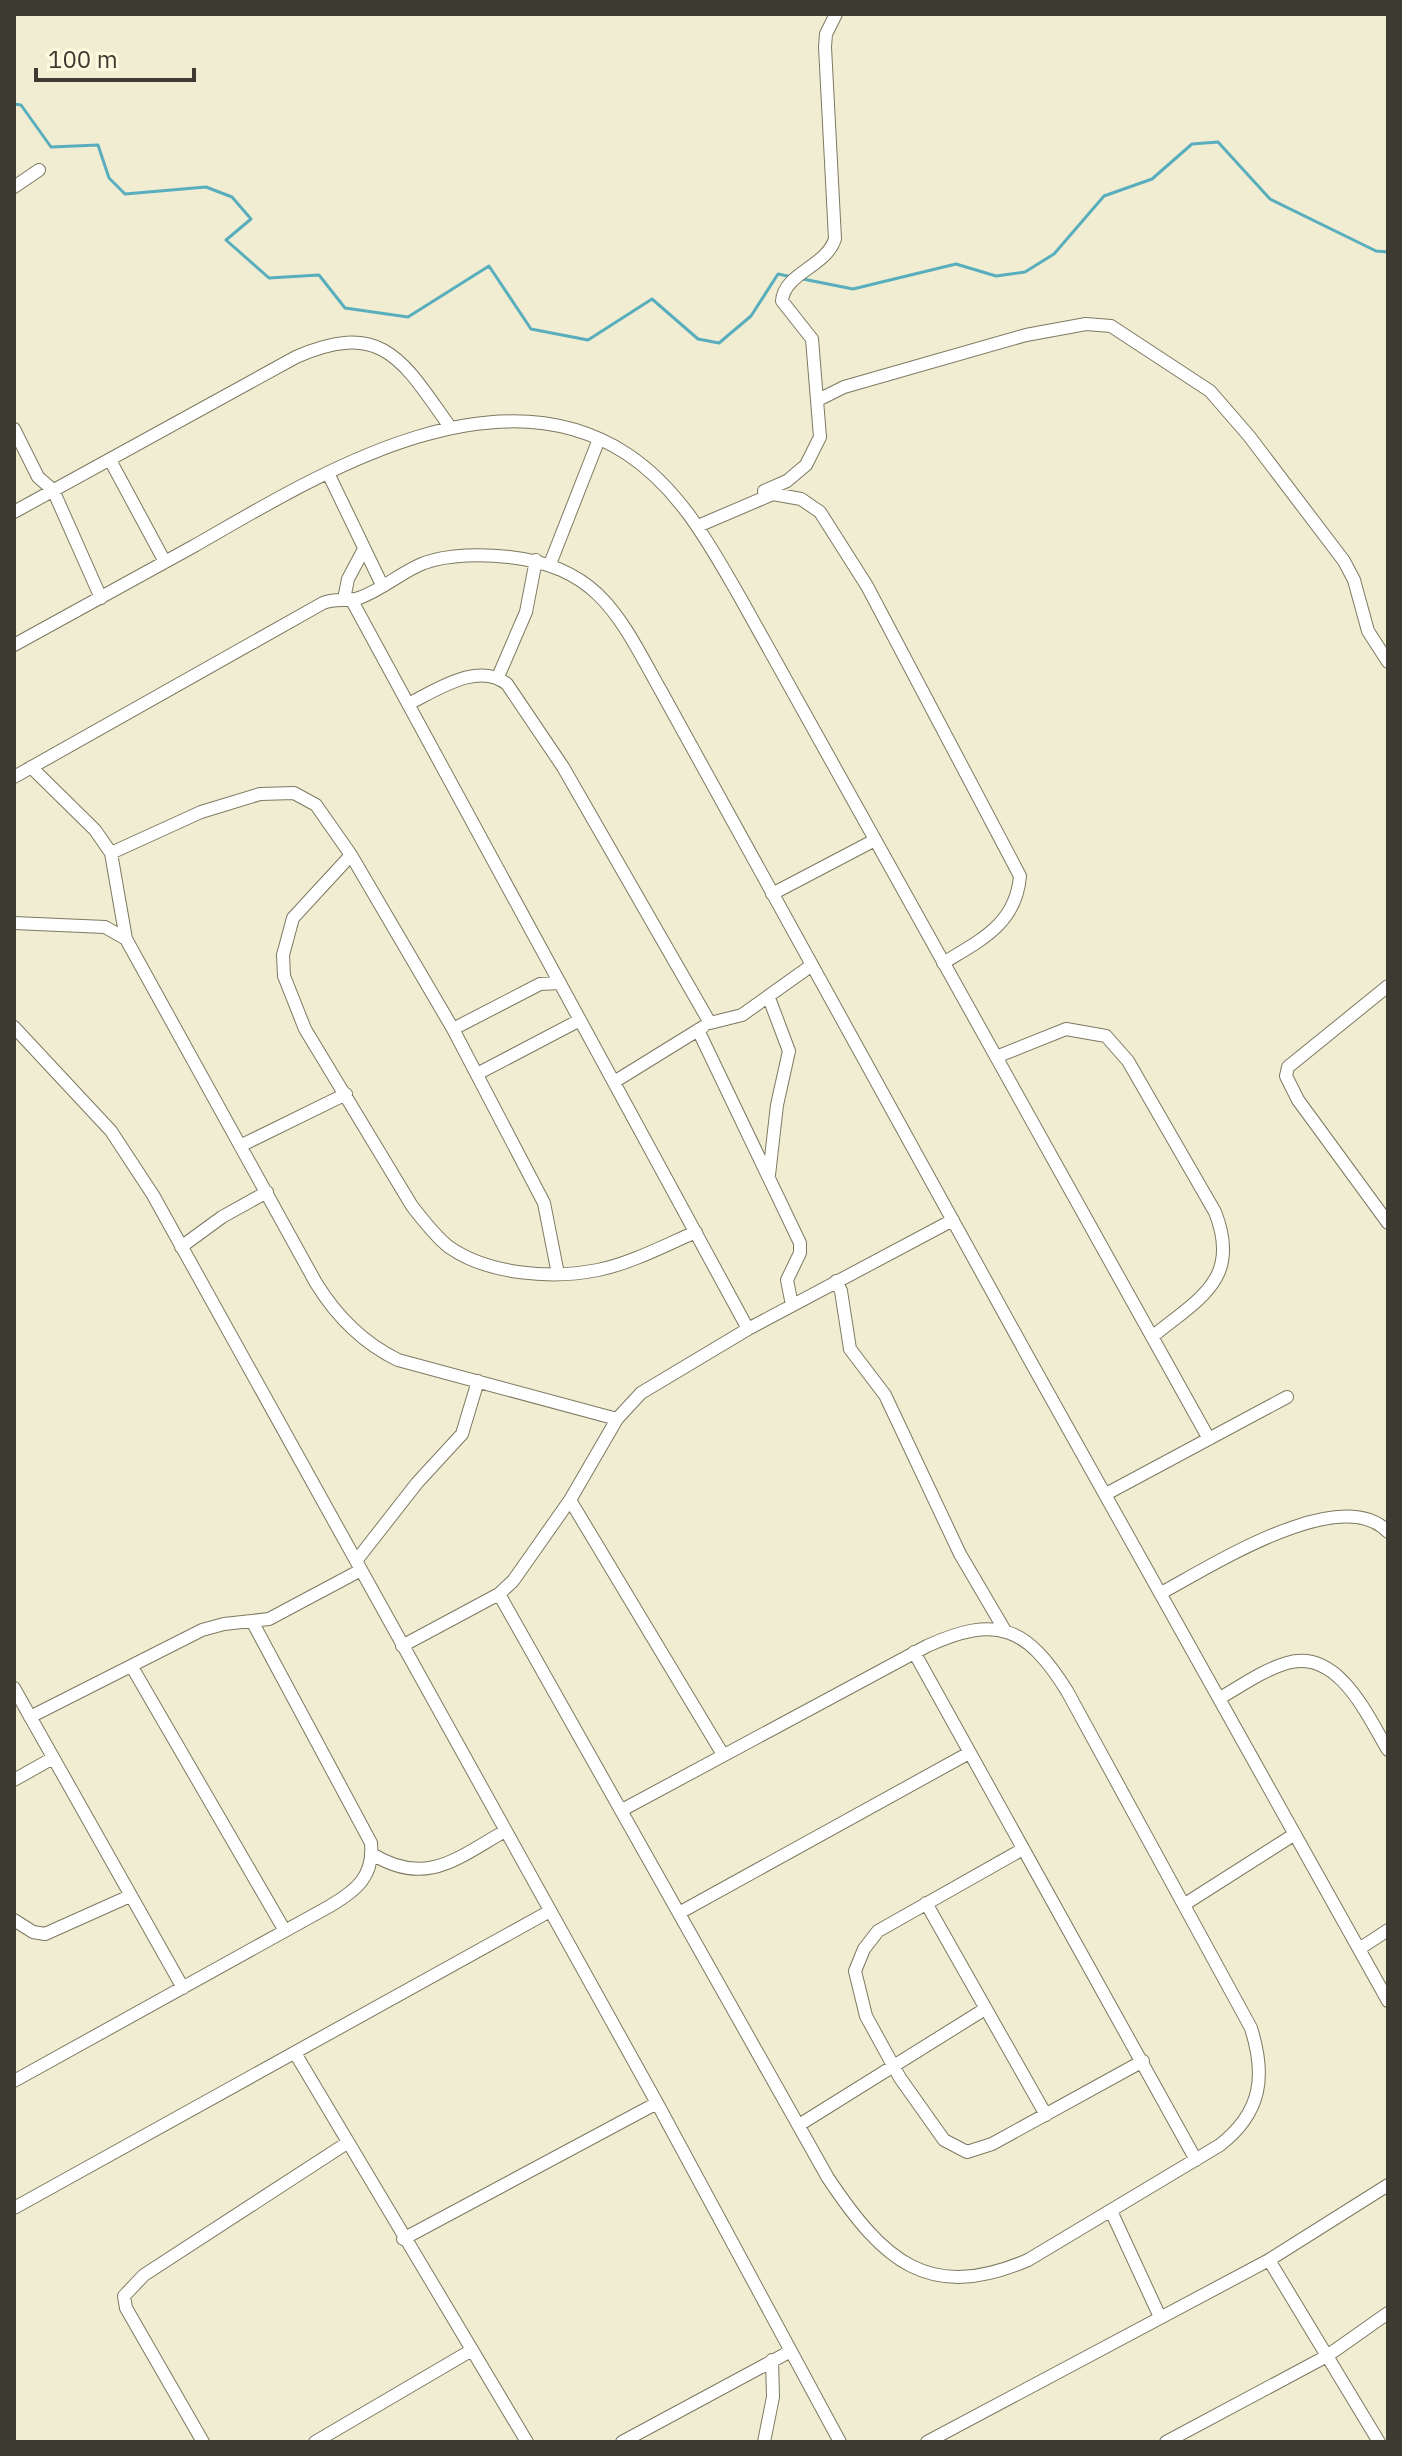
<svg xmlns="http://www.w3.org/2000/svg" width="1402" height="2456" font-family="'IBM Plex Sans',sans-serif">
  <style>
    .lines { fill: none; stroke-linecap: round; stroke-linejoin: round }
    .stream { stroke: #59aebd; stroke-width: 3 }
    .minor-casing { stroke: #7d7961; stroke-width: 14 }
    .minor { stroke: #fff; stroke-width: 12 }
  </style>
  <rect width="100%" height="100%" fill="#f1edd2"/>
  <g class="lines">
    <path class="stream" d="M14,104L21,105L51,147L98,145L109,178L125,194L206,187L232,197L251,219L226,240L269,278L319,275L345,308L408,317L489,266L531,329L588,340L652,299L698,339L719,343L751,316L778,274L792,277
      M803,279L853,289L956,264L996,276L1025,272L1054,254L1104,196L1152,179L1192,144L1218,142L1270,199L1376,251L1388,252"/>
    <defs>
      <path id="minor" d="M14,187L39,170
        M818,400L844,387L1026,335L1086,324L1111,326L1210,391L1249,436L1344,561L1354,580L1368,631L1388,662
        M14,429L38,477L53,490L101,598
        M110,460L165,562
        M328,473L382,585
        M764,491L787,481L806,465L820,437L812,339L782,301C784,273 826,267 835,239L825,47L826,34L836,14
        M14,512L296,357C383,319 403,361 450,427
        M698,526L773,494L801,499L820,512L867,586L1020,876C1016,924 981,940 943,963
        M550,564L599,439
        M344,599L348,579L364,549
        M351,599L748,1329
        M14,645C74,612 134,579 194,546C313,478 491,365 627,454C680,489 710,545 741,599L1209,1439
        M498,677L526,612L536,560
        M408,704C437,690 478,661 507,684L563,767L710,1023L742,1015L812,965
        M31,767L95,830L111,853L126,939L316,1283C337,1317 363,1343 398,1360L617,1419
        M14,777L323,603C335,598 347,602 359,598C382,590 401,572 424,563C449,554 483,554 509,557C600,567 620,618 661,691L1027,1355L1388,2001
        M111,853L201,812L260,794L294,793L316,805L351,855L453,1029L544,1203L558,1274
        M351,855L293,918L283,955L284,976L305,1029L412,1206C423,1220 435,1236 449,1247C489,1275 552,1279 598,1270C632,1263 665,1245 696,1232
        M772,894L875,840
        M14,923L105,927L126,939
        M1388,986L1288,1067L1286,1076L1298,1100L1388,1223
        M14,1027L111,1131L153,1195L657,2103L840,2442
        M453,1029L540,984L560,983
        M698,1030L800,1243V1253L787,1280L792,1305
        M996,1057L1066,1029L1106,1036L1128,1061L1215,1212C1242,1280 1198,1299 1152,1337
        M477,1074L580,1020
        M614,1082L703,1027
        M242,1145L346,1094
        M769,1175L777,1105L789,1051L769,998
        M181,1247L222,1217L267,1192
        M836,1281L841,1291L850,1349L885,1395L960,1554L1004,1629
        M1106,1494L1287,1397
        M570,1500L722,1753
        M356,1561L417,1483L462,1434L478,1381
        M1161,1593C1210,1567 1341,1482 1388,1532
        M499,1594L828,2178C883,2260 928,2303 1028,2260L1220,2145C1262,2112 1266,2076 1251,2028L1067,1691C1027,1627 997,1614 927,1646L622,1810
        M402,1646L499,1594L513,1581L570,1500L617,1419L641,1393L748,1329L953,1220
        M914,1652L1196,2160
        M132,1667L285,1931
        M14,1688L183,1988
        M1220,1698C1241,1686 1263,1670 1287,1663C1338,1648 1367,1715 1388,1750
        M30,1717L202,1630L224,1624L269,1619L361,1570
        M14,1780L53,1758
        M1023,1849L878,1931L864,1949L855,1971L866,2016L900,2078L944,2140L967,2152L992,2144L1143,2061
        M372,1854C426,1887 456,1859 505,1831
        M926,1903L1046,2115
        M1185,1904L1295,1834
        M679,1913L969,1753
        M14,1920L33,1932L45,1934L130,1896
        M1359,1949L1388,1930
        M295,2053L527,2442
        M14,2081L330,1906C357,1890 374,1876 371,1843L253,1623
        M799,2125L985,2009
        M14,2208L550,1911
        M1111,2211L1160,2317
        M403,2239L657,2103
        M1269,2260L1379,2442
        M203,2442L126,2308L124,2296L144,2275L347,2143
        M315,2442L472,2350
        M622,2442L791,2351
        M764,2442L773,2397L772,2360
        M927,2442L1269,2260L1388,2185
        M1166,2442L1327,2356L1388,2313"/>
    </defs>
    <use href="#minor" class="minor-casing"/>
    <use href="#minor" class="minor"/>
  </g>
  <rect width="1402" height="2456" fill="none" stroke="#3d3b31" stroke-width="32"/>
  <path d="M36 68v12h158v-12" fill="none" stroke="#3d3b31" stroke-width="4"/>
  <text x="48" y="68" font-size="24" fill="#3d3b31" stroke="#fefae0" stroke-width="6" paint-order="stroke">100 m</text>
</svg>
